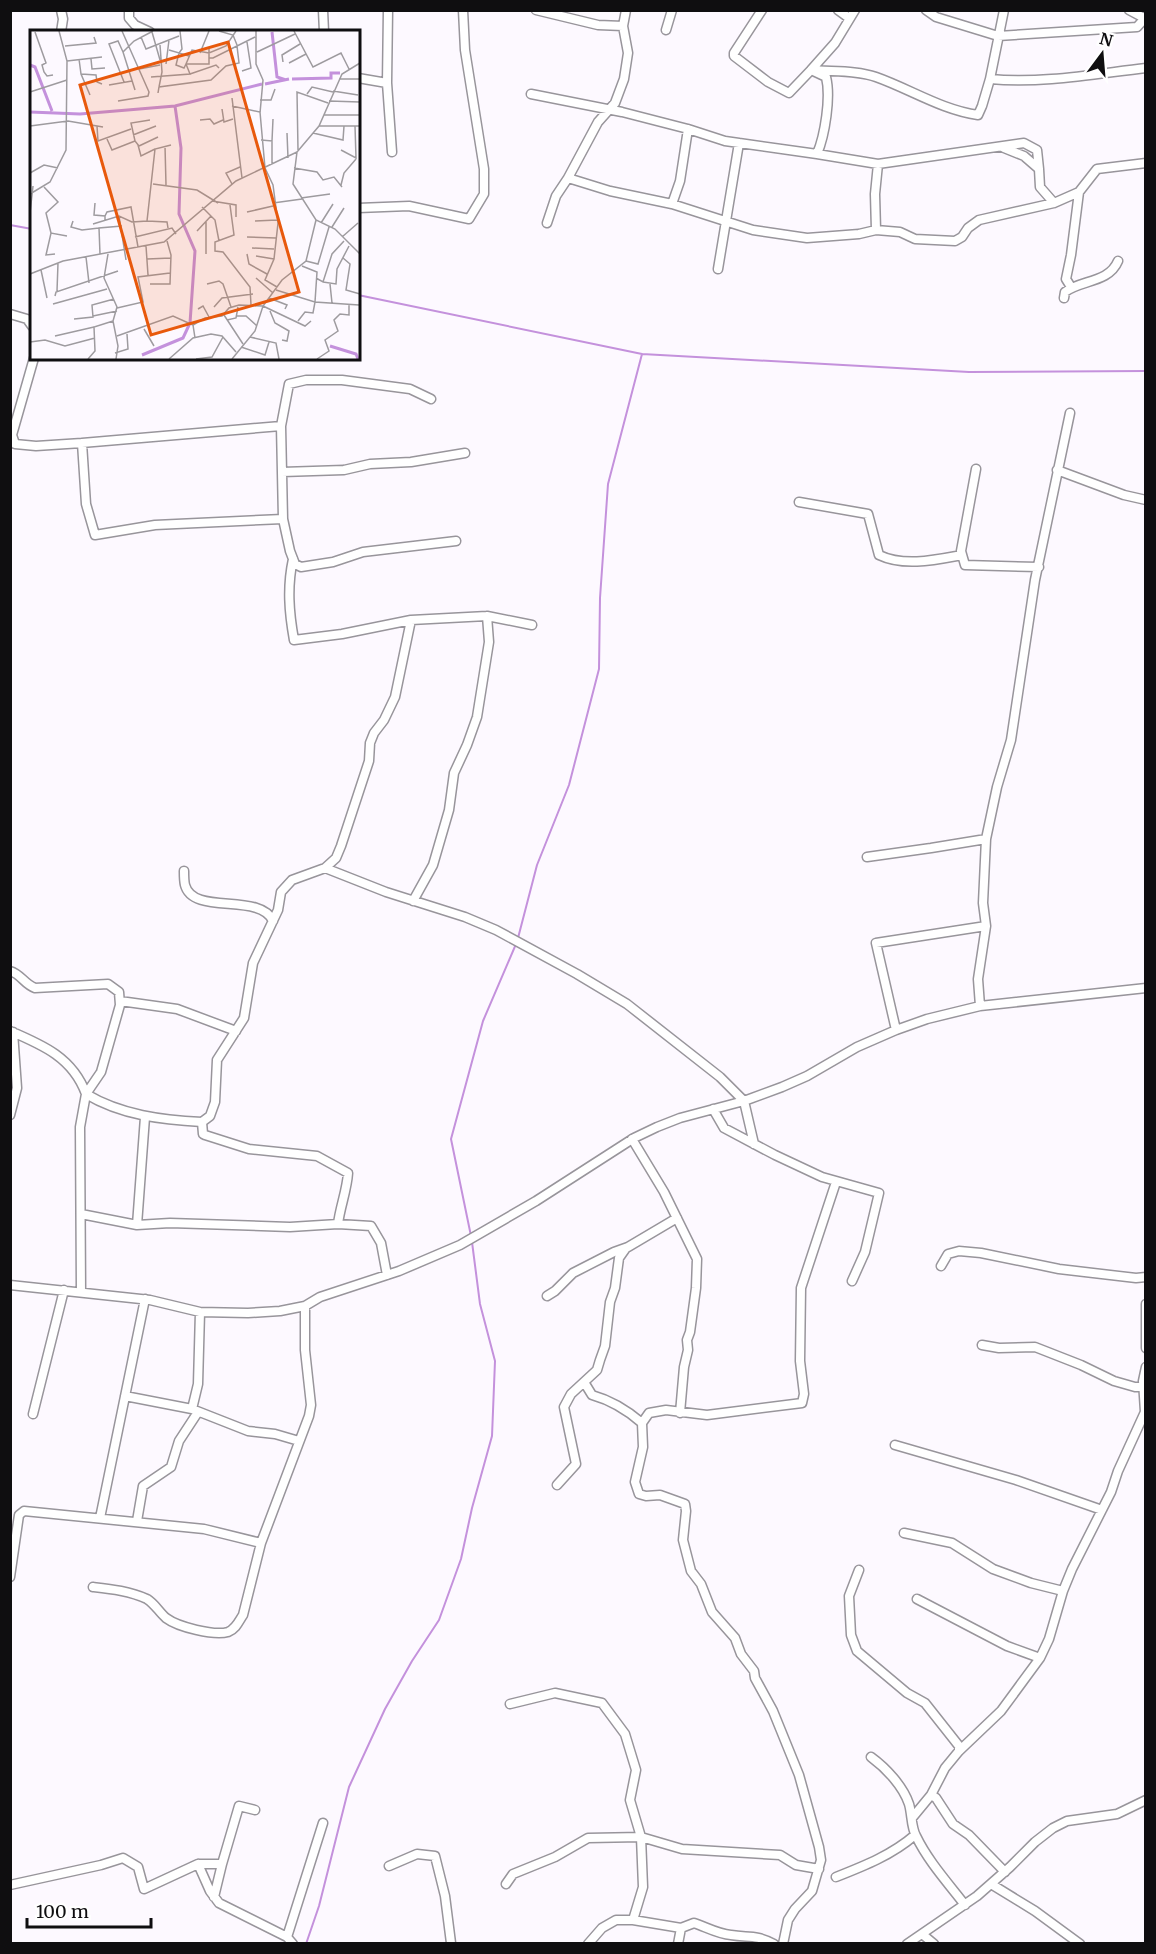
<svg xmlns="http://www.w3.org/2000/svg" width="1156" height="1954" font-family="Merriweather,serif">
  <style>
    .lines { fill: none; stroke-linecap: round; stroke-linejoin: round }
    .stream { stroke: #c491dc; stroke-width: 2 }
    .minor-casing { stroke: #98959b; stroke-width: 11 }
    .minor { stroke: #fff; stroke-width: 8 }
    .inset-river { fill: none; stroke: #c491dc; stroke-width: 3 }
    .inset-road { fill: none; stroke: #9e9b9f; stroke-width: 1.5 }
    .view { fill: #e8590c; fill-opacity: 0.15; stroke: #e8590c; stroke-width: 3 }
    .inset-edge { fill: none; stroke: #0f0e10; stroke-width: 3 }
  </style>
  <rect width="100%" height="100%" fill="#fdf9ff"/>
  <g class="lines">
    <path class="stream" d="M10,225L32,229
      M358,295L642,354L969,372L1146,371
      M518,938L537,865L569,785L599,669L600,598L608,484L642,354
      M471,1236L451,1139L483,1021L516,944
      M306,1944L319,1906L349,1787L385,1709L412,1661L439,1620L461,1559L472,1508L492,1436L495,1361L480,1304L472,1242"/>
    <defs>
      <path id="minor" d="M129,10V18L135,25L150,32
        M323,10L324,32
        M388,10L387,83L392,152
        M536,10L598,25L623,26
        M838,10L849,18
        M855,10L835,43L811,70C832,72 856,70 876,77C910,89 942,110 978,115L982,106L990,79
        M926,10L936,17L998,36L1137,27L1146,17
        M1004,10L990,79C1042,84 1094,74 1146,68
        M1129,10L1144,18
        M666,30L672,10
        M61,32L63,19L61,10
        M358,78L387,83
        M531,94L622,112L688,129L725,141L817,154C825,135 831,97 826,77L811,70L789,93L768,82L734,56V53L762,10
        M1004,148L1024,156L1039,169L1040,187L1054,203
        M817,154L878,164L1024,143L1037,150L1039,169
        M568,178L598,122L615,103L624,79L628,53L623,26L626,10
        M672,204L680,181L688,129
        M358,208L409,206L469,219L484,194V169L465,50L463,10
        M547,223L556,196L568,178L610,191L672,204L753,230L807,238L859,234L876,230L900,232L915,239L955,241L962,237L968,228L979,220L1054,203L1079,192L1097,169L1146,163
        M876,230L875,194L878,164
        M718,269L739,143
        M1071,287L1066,279L1071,255L1079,192
        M1064,298L1065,292C1080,280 1109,283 1118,261
        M10,314L27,319L32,326
        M34,358L12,435L15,444L36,446L82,443L281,426
        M431,399L410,389L342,380H306L289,384L281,426L283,519L290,551L295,564L301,567L333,562L363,552L456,541
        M82,443L86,504L95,535L155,525L283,519
        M976,469L961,551L965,565L1039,567
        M1057,470L1124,495L1146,500
        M282,472L344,470L370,464L411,462L465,453
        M799,502L868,514L879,555C904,567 935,560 962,555
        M293,559C287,587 289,612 294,640L342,634L411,620
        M867,857L931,848L986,839
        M325,868L386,892L465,917L496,930L577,974L627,1004L720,1077L744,1101L754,1144
        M184,871C184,876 184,881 185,885C193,916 260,892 273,921
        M413,901L433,865L449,810L454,773L467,745L477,717L489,642L487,616
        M10,971C21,974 24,984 35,988L108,984L119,992L120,1005L101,1072L86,1094L80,1127L81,1292
        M120,1001L177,1009L236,1031
        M980,1006L978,979L986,926L983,903L986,839L997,787L1011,740L1035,580L1070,413
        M896,1030L876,943L986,926
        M10,1031C43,1045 73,1058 86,1094C121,1115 162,1120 202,1122L210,1116L215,1102L217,1060L244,1018L253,963L278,910L281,892L292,880L325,868L336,858L341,846L369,761L370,743L374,733L384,720L395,697L411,620L487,616L532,625
        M713,1109L724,1128L775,1155L822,1177L879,1193L865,1252L852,1281
        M10,1115L17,1088L13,1032
        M202,1122L203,1134L205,1135L249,1149L317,1156L348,1173C347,1190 340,1207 338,1224
        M632,1139L664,1192L697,1259L696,1288L690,1332L687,1340L688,1350L684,1367L680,1413
        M81,1214L137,1225L170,1223L290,1227L338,1224L371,1226L381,1243L387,1275
        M137,1225L145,1117
        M941,1266L948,1254L959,1251L981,1253L1059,1269L1136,1278L1146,1277
        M10,1285L150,1300L200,1312L248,1313L280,1311L305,1306L320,1297L399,1271L460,1245L536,1201L634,1138L657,1127L680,1118L744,1101L782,1087L807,1076L857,1047L896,1030L927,1019L980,1006L1146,988
        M547,1296L555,1291L573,1273L614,1252L628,1247L677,1218
        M1146,1304V1348
        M982,1345L999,1348L1035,1347L1081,1365L1114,1381L1135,1387H1145
        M584,1382L592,1395C610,1400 627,1410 642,1423
        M125,1396L192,1409L248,1431L275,1434L299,1441
        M192,1409L198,1384L200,1312
        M33,1414L64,1290
        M895,1445L1016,1480L1102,1510
        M557,1485L576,1464L564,1407L571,1394L597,1370L600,1360L605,1346L610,1302L615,1288L619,1258L626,1248
        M100,1518L145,1299
        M137,1521L143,1486L171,1467L179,1441L198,1412
        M904,1533L952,1543L993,1569L1031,1583L1063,1591
        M859,1570L849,1596L851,1635L857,1651L907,1693L925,1703L959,1746V1751
        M10,1577L19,1515L24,1511L204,1529L261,1543
        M93,1587C111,1589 130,1591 147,1599C155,1604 159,1612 166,1618C178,1627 214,1636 228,1632C236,1629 239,1621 243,1615L261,1543L309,1416L311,1405L305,1350V1306
        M917,1599L1007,1646L1040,1658
        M510,1704L555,1693L602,1703L625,1734L636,1770L630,1800L641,1837L643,1887L633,1920
        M871,1757C886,1768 903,1786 909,1804C912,1814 911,1827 916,1836C928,1861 948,1883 965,1905
        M912,1818L931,1795
        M198,1864H222L214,1897
        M222,1864L239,1806L255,1810
        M389,1866L417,1854L435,1856L445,1896L451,1943
        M1005,1872L969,1835L953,1824L936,1798L931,1795L945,1768L959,1751L1001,1711L1040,1658L1049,1639L1063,1591L1072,1569L1111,1492L1118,1471L1145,1412L1143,1381L1146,1367
        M836,1877C864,1866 892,1855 915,1835
        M506,1884L513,1874L555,1857L588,1838L641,1837L682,1849L780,1855L796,1865L819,1869
        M991,1884L1035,1911L1080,1944
        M10,1885L101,1865L123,1858L138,1867L144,1889L198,1864L210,1891L219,1903L287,1937L293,1944
        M922,1934L934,1944
        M287,1937L323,1823
        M588,1944L602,1928L616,1920H633L681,1928L694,1923C706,1927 718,1934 731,1935C749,1938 755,1934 774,1944
        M678,1944L681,1928
        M783,1944L788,1920L795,1909L812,1891L821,1860L819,1847L799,1775L773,1711L755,1678L754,1671L741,1654L735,1638L712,1612L701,1584L691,1571L683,1540L686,1511L685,1504L660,1495L646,1496L639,1494L635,1482L643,1447L642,1423L649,1413L666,1410L707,1415L802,1403L804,1394L800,1361L801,1288L836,1182
        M907,1944L977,1896L1010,1867L1035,1842L1053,1828L1067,1821L1117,1814L1146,1800"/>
    </defs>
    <use href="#minor" class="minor-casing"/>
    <use href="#minor" class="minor"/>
  </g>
  <g transform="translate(30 30)">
    <rect width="330" height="330" fill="#fdf9ff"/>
    <path class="inset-river" d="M242,2L247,47L256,50M0,35L5,37L22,81M262,49L301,48V43H310M235,54L259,49M0,82L50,84L145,76L232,54M300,316L326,324L328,329M112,325L153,308L160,293L165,221L149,184L151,118L145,76"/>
    <path class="inset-road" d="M189,1L203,5L207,15M226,1V34L233,50L230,83M264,1L283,37L311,23L319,39M5,2L16,33L12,35L14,42L17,46L23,45M122,2L130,30M111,7L116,19L149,6M35,16L66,13L64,7M179,19V28H183L225,7M139,20L149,23L152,19L150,1M93,22L88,11L79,14L94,52M227,22L265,4M170,23L179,1M179,28V34H156L162,20L179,23L196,16L206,1M49,29L51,44L60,65M61,29L62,39L75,38M37,31L72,27M253,32L252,25L270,14M259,33L276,24M330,33L312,44L289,96L267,122L263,154L286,190L305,199L330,224M136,34L139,10M156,34L154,38L146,35L149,23L159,26M109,39L130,35M212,41L221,38L217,12M51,44L66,45L67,52L72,54M160,44L186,35L189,38M121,47L160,44L156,34M309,49H330M79,55L102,51M129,57L132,42L130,15M105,60L93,22L104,11L123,1M303,61L328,65M0,62L37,50M128,63L129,57L181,50L196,36L209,33L207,16M277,64L282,57L303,62M202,68L212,148M230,70H241L245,59M88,71L118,66L119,62L92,1M299,71L330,72M202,76L230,82L235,138M192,79L194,92L203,89M294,85H330M120,90L101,93L105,111L109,116L128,107M170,90L180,89L184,94L193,90M0,96L38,91L73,97M67,96L68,111L101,99M289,96H330M257,103L258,128M283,103L313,110L314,96M103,105L126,96M77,109L82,120L105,111M231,110L242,111L243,89M108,115L111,126L125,119M135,116L136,155M268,120L267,62L298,73M311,120L326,128L325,96M242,135V111M235,138L243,155L248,193L244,229L235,250L247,257M264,138L287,142L293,150L304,147L312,157M0,143L14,135L28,138M123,154L167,160L188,173M202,154L196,143L210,137M311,155L314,143L326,129M14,157L28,172L16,183L21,203M0,164L20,152L36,120L37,31L29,1M271,168L300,164M182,171L206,175V187M65,173L64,185L75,186V191M243,173L272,169M200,175L204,205L185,212V221L193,222L220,257L221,275M172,177L185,190L189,211M217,182L243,176M0,183L3,156M75,186L77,182L101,177L108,217M89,186L96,230M43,191L41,197L52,200L69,198M117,191L137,192L138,198M225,191L247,190M291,193L303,174M63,194L89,186L102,192L117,191L125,119L141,115M302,197L314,178M167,201L181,186M105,207L142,198L146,204M217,207L246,208M312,207L328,193M116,216L118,245M222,218L244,219M25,224L16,225L21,203L37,206M70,224L69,198L92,196M78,224L74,248L87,277L83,291L88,316L86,329M176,224V192M217,224L219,234L237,244M226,226L244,229M56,227L59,253M313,228L320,234L316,260L330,264M117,229L141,228M276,231L288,234L299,197M272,236L287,242L285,272L329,275M11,240L17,268M0,244L33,231L134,212L206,151L267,122M226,248L243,263M286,248L293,252L302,224L314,211M330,249V287M293,252L306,254L307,239L319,216M120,254H140L141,225L137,211M177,254L189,251L193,254L201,277M300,254L302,273M246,260L285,272L283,283L275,282L268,291M27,261L28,233M25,266L26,262L88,241M239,268L257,275L255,279M23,274L77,259M233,276L275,296L281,291M184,277L192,268L223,264M87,278L113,272L108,247L140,243M168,279L173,276L179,287M240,281L245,293L259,301L257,311L252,310M194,285L213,314M63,286L87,281M207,286H216L227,296M44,289L63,287L62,275L84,269M197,290L206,288L208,277M114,299L124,316M25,306L64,297M87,306L143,286L163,295M220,307L246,313L249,329M165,308L163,295L175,288L192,286L199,278L209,275L233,276M0,312L15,310L35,316L65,308M211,317L235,325L239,312M85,323L98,319L97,304M58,329L65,321L64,297L83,291M139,329L163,308L181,304L192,306L206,322M166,329L182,327L193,307M202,329L225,301L233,276L252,250L276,231L286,190M287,329L299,321L295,310L308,301L304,290L310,284L319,285V274"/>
    <path class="view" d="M198,12L269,262L121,305L50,55Z"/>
    <rect width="330" height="330" class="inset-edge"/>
  </g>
  <rect width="1156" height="1954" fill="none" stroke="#0f0e10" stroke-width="24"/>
  <g transform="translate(1102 54) rotate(16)" stroke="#ffffff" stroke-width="4.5" paint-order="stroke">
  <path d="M0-4.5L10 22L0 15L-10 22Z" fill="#0f0e10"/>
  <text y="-9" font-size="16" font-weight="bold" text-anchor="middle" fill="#0f0e10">N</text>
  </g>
  <path d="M27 1918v9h124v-9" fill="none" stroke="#0f0e10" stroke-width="3"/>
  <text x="36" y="1918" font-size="18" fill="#0f0e10" stroke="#ffffff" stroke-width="4.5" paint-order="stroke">100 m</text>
</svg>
